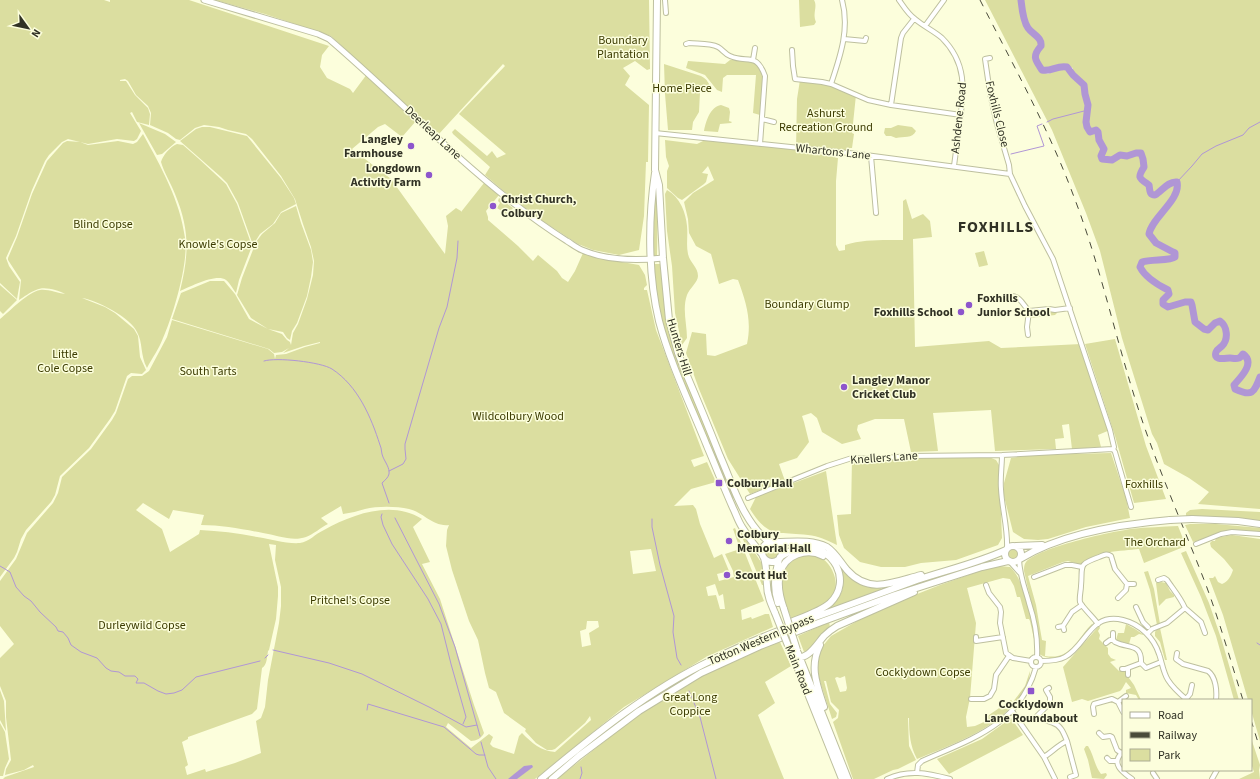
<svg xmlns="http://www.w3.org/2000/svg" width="1260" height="779" font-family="'Source Sans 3',sans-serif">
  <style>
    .green { fill: #dbdea0; fill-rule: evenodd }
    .water { fill: #b096d5 }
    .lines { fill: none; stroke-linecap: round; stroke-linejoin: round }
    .stream { stroke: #b096d5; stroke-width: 1 }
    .river { stroke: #b096d5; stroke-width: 7 }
    .minor-casing { stroke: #bec09f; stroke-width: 6 }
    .tertiary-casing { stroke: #bec09f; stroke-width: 7 }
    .primary-casing { stroke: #bec09f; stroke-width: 8 }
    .minor { stroke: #fff; stroke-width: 4 }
    .tertiary { stroke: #fff; stroke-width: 5 }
    .primary { stroke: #fff; stroke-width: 6 }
    .rail { stroke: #4a4b3b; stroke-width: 1; stroke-dasharray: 7 7; stroke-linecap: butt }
    .primary-bridge-casing { stroke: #bec09f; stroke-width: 8; stroke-linecap: butt }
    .primary-bridge { stroke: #fff; stroke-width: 6 }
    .poi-dot { fill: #8d55cc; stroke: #fcfedc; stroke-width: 1.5 }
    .labels { text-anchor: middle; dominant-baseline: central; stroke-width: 3; stroke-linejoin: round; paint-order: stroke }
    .park-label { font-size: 12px; fill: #3b3b00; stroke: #fcfedc }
    .street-label { font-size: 12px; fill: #313225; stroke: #fcfedc }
    .poi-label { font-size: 12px; font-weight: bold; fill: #313225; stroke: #fcfedc; text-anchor: start }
    .district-label { font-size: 16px; font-weight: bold; letter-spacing: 1px; fill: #313225; stroke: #fcfedc }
  </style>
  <rect width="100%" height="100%" fill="#fcfedc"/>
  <path class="green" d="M0,0H104L110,2V0H189L329,46L322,55L320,67L327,78L350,89L353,93L367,74L416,121L402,137L385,124L378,127L352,149L391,179L442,250L445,254L448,226L446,216L456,208L461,211V212L484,183L499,195L486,211L488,217V220L518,246L533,261L538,255L557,271L562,278L568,282L575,271L583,253L599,258L639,265L645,275L647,285L644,288V290H647L656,330L704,456L691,460L694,467L707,462L716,482L691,489L674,506L693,505L696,509L700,524L714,558L722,554L729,571L717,574L719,581L734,577L733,571L725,554L740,549L733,529L735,528L764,601L741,610L742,620L751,617L752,619L765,614H769L773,627L706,657L624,707L535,779H3L5,777L34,767L33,765L24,770L5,775L6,769L11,760L6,717V701L0,686V658L14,644L0,626V581L16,559L27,533L53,503L58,493L62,477L91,449L112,420L116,413L128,379L132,376H142L149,371L167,337L172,320L268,349L274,354L275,359L276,355L286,354L305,347L320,343V342L304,346L283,353L289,348L282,352L274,353L269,349L172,319L181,293L210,281H224L235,294L249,319L268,329L282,334L287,340L290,342L291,345L293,333L298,324L307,299L313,275L314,261L311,247L303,224L295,199L281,176L252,139L246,134L228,130L219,127L204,125L195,128L180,140L176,139L168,133L150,125L151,113L148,106L136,95L128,81L125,79L120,80V81H126L135,95L148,108L150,114L149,125L137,122L132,112L130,113L141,131L137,139L134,141L117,139L88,144L68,139L62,142L49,155L45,161L32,190L16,236L6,258L9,266L20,282L17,299L0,283ZM143,503L169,519L173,510L204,515L201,525C222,525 242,529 263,533C277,535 292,542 306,537C314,534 320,528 328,524L321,518L341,506L343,514C351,513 358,511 365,509C377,506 396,506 409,509C423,512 433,527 449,525L447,530L446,546L452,570L469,621L478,640L485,673L489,688L496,692L504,713L526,729L525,731L536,743L547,750H552L555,749L585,723L590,716L591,720L555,752C541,751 532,743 522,733L519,736L514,754L493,747L490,744L493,737L489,734L471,748L446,727L448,723L471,741C476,741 482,738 484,733L474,705L440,599L422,564L430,562L413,527L422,519C392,500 353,514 324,530C315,534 309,542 300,543C286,544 271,539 257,537C238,533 219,531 200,530L199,534L170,552L162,529L136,510ZM269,544L276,545L275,560L281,587V606L279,623L268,680L265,707L261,718L256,721L261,753L235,763L206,772L205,769L187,775L185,767L188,765L182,742L188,739V737L252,714L257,709L262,668C267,665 267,657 268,651L269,650L276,619L278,596V587ZM651,549L656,571L633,574L630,551ZM715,584L719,596L723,594L725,609H720L716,595L708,596L706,587ZM587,621H598L599,627L589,633L591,645L582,647L580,631L586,629Z
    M215,0H649L650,69L647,70L635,61L623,68L630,76L625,85L649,105L648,162H646L644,216L639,250L619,255L614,254L593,250L578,244L541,220L513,199L485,175L490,167L453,134L452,132L455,129L487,156L492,151L497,158L506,154L459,114L505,66L503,64L438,135L331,36L265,14Z
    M799,0H814C818,7 812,13 816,22L814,25L800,27Z
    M985,0H1260V509L1198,504L1209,492L1189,478L1164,464L1157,443L1152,434L1122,338L1100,251L1086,213L1052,130ZM1020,9H1022L1028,26L1043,40C1042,44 1041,46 1039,49C1035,56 1038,62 1041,68C1049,72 1053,66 1060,65C1065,64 1069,67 1073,68V74L1084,83L1085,93L1090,107L1089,110H1087L1088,106L1083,92V85L1071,75L1069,71L1062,68L1048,74C1030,69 1032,56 1040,43L1037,38L1024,26Z
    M730,60C736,60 751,60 755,64C768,72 761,102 760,115L753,113L756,75H727L723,78L722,92L717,90L705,75L686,68L688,61L725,64Z
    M664,64L701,76C707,79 709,83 711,89L705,92H700L699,112L693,122L692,130H668L665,94Z
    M800,80L822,82L856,95L852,133L854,134L852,148H850V153L796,148L797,99Z
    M721,105L729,108L730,112L729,121L732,122L731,123L720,124L718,132L704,131C706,121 710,107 721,105Z
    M139,123L165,134L176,142L162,154L157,155Z
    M898,125L912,127L916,131C912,139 904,136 896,138L891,136H886L884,133L885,128H891Z
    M202,127H210L247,136L281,178L294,198L296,204L281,212L273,224L260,234L253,245L238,203L227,183L221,177L180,141L196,129Z
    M143,134C161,167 180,200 185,238C189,262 173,316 163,338C159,349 152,358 147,368C140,355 143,342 137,332C131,318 97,300 82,298L105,307L115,313L134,329L138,336L140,357L146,370L142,374L131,373L127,376L115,411L110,419L89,448L60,476L55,495L51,502L26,530L21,539L17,552L14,558L0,577V319C10,311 28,292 40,290C48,289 57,293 65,294C57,290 44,286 36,290C30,292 24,297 19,300L21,280L8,260V258L17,237L32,194L47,161L63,143L67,141L80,142L88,145L118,141L133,144L137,142Z
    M665,140L697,144L705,140L801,150L838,158L836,181V245L839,251L845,250V245C864,239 884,240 903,240V201L906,199L912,219L923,214L930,221L932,237L913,239L915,347L989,341L1001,348L1081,344L1110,430L1098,435L1101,447L1072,449L1069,424L1062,425L1064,438L1055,439L1056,449L995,451L991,410L933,413L938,451L911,452L904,419H875L858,425L857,430L861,439L842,444L822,432L817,418L811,413L802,416L804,422L809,442L797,458L779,464L785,481L750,494L728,459L699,389L686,353L692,332L706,334L707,355L715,356L747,344C752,320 746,302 738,280L733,279L719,284L711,254L696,246L689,233L688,219L684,202L693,193L714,180L708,166L702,173L708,174L706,182L704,184L682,200L678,198L667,188V171L669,166L666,157Z
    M177,144L183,145L199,159L226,184L237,204L252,246L239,280L236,293C233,289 230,283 226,280C216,273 190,287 180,291C189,254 190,230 175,194C171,183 164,173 161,162C163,155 170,147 177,144Z
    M655,184L658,189L657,257H654L653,250Z
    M667,190C680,197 686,213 687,226C688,236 686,245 688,254C690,263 698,267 698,276C698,282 689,289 687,295C682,309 687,324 687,338L682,345L675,313L672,266L667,231L665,194Z
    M499,198L513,208L508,215L497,208L500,203L498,201Z
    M296,206L301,223L311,250L313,262L311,277L307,296L297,323L292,331L290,340L287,338L283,332L268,329L251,318L237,295L242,278L256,242L262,234L275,223L281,213Z
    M984,251L988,265L979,267L975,253Z
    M655,264H660L662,267L666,314L735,498H730L670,347L662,322L656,294L654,266Z
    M0,285L17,300L3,314L0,311Z
    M1048,310L1057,313L1055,315L1031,318L1034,312Z
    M1115,339L1146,446L1166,499L1134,503L1115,436L1085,344Z
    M1111,453L1126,498L1130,518L1086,527L1048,539L1038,540L1024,539L1013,532L1004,496V483L1011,458L1032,455Z
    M910,456L989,457L996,460L999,465L1002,538L998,545L956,560L921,563L905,567H881L860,562L844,548L839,535L837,515L851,514L852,458Z
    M826,471L837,545C827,540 818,536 808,535C777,531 769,539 750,509L756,497Z
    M1202,509L1260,512V522L1218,517L1186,516V513L1190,510Z
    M1190,524H1216L1260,528V534L1232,530L1193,542L1185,525Z
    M1178,526L1186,546L1144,563L1139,549C1122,551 1092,551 1081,565L1068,561L1063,562L1028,576L1036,605L1042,640L1046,641L1045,656C1068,660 1075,644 1088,628L1092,624V625L1068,653C1058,660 1050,660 1039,654L1038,632L1024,571C1024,567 1024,565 1026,562C1040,547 1110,532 1131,529C1147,527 1162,527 1178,526Z
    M740,532H741L763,565L764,585H762Z
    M1232,535L1260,539V741L1251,710V700H1248L1223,615L1209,578H1213L1215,576L1218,582L1222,584C1228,582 1231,576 1233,570L1224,559L1211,547L1210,543L1212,541H1215L1216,538Z
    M765 552a7 7 0 1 1 14 0a7 7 0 1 1-14 0Z
    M1007 554a6 6 0 1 1 12 0a6 6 0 1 1-12 0Z
    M1186,551L1209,603L1222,641L1239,700H1234L1216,636L1201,597L1181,553Z
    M805,555C811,555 817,556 823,559C835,568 841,588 830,600C820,610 804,614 792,620C785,604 773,575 791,561C795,558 800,557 805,555Z
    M999,566L1010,567C1025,580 1031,619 1035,639H1034L1030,621L1029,619H1026L1020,597H1017L1014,586L1010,579L1003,578L967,588L976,623L970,698L966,717L967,727L975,726L984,722L989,715L1011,700L1013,702L1025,686L1030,671C1030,681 1026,688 1020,696C996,730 955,743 917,759C910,746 909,733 909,718H908L909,746L916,760L898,769L893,770L874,779H853L833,722L838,718L839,710L831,702L826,681H824L830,704L837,713L836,717L832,719L817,672L818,659L822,647L831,636L866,616L902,600L940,585L991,567ZM845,676L847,688L846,691L840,692L835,678L837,677L840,678Z
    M841,567L868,586L881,588L882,591L832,609L830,607C845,594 845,585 841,567Z
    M1148,571L1154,589L1160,624L1157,625L1150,590L1144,572Z
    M1161,582L1166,583L1170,591L1174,595V597L1166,599L1159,606L1156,583Z
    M829,622L830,627L818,638L810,649L804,652L798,636Z
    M1126,624L1135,629L1144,635L1139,634L1134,637H1131L1129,644L1117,641L1116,640L1118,633H1124Z
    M1099,626L1100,628L1098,631L1100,635L1099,639L1108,648V654L1111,658L1116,660L1110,662L1119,671L1122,670L1125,671L1126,674L1134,685L1141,700H1139L1136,695L1126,693V690L1131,688L1126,682L1122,689L1120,691L1088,701L1082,699L1072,702L1063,667Z
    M1160,628L1167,660H1165L1160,642L1155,636V632L1157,629Z
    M780,642L791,666L765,682L775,703L758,715L784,779H557C585,757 613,734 642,713C684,683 731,659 780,642Z
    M0,690L4,701L6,731L0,720Z
    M1011,718L1023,735L949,774L937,759L982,739Z
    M0,723L5,732L9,759L5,768L3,776H0Z
    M1251,738L1260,765L1259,770L1260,779H1239L1254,772L1251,763Z
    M1086,746H1088C1094,755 1094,765 1101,774L1106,773L1107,775L1104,779L1092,778L1088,760L1084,749Z"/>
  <path class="water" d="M532,765L533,767L517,779H508L524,766Z"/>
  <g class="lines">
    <path class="stream" d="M1047,122L1053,119L1088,110
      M1011,154L1044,146L1037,126L1042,124
      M1177,182L1192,166L1202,154L1216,146L1243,135L1249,128L1260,122
      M264,361C276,357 321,362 332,369C358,386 371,417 380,445C382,449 381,453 383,457C385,462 390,468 389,474C388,478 385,480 382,483L389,503
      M389,471L403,464L406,459L405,449V444L439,328L447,307L457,258L458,241
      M382,514L381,517L383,525L392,544L428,599L441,624L451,664L466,717L463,724
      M395,518L439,604L455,647L477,725
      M652,519V527L660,565L674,616L673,632L677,658L681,665
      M0,566L10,572L16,587L24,596L31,601L40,612L56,627L58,631L63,632L68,638L71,645L81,652L97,658L106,668L111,671L119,672L125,676H135L138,679L136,683H144L158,691L166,694L174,693L182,690L196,677L260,661
      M1257,643L1260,645
      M273,650L329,663L362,674L431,708L466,727L477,725L480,736
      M265,658L268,655
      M689,691L700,717L716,779
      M367,710L368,704L444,727L476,754L479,755H485
      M481,742L488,767L496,779
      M580,779L582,773L581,767"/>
    <path class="river" d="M1021,0C1022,9 1023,21 1028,28C1033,35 1042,37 1041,46C1032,56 1035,60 1042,70C1051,72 1057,65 1067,67L1073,75L1084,85L1085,94L1088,105L1086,122L1087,127L1090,132L1096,130L1098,132L1099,140L1104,149L1101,156L1102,159L1112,160L1120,155L1127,156L1136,153H1141L1143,159L1144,167C1137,178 1139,178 1149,185C1150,190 1149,195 1155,195C1162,191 1168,181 1177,182C1181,200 1152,217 1149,234L1156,243L1173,252L1175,253V257C1170,261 1151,259 1142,262L1140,267C1145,277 1158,285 1168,290L1169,294L1163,300V304L1168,307L1185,302H1191L1192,305L1195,322L1204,329L1208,330L1215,323L1220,321C1227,326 1229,339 1222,346C1220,348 1217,349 1216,352C1213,361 1225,358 1230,358C1232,358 1236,359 1239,358C1241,357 1242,355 1243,354C1256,363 1240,378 1234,385L1235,389C1252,397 1254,393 1260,377"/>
    <defs>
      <path id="minor" d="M665,0L666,13
        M899,0C904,7 908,14 915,19C923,26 934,31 942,38C967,63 964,89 960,121C958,136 956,151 954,166
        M925,26L944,0
        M844,39L865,41L866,38
        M686,44L689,43C698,44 710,43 718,47C722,49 725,54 730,56C747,64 756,51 765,76L760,144
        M792,50L793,66L795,79L822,82L831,84L868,100L891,105L961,115
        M990,58L985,59L990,93L997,124L1009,165L1010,174L1025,206L1053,259L1110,430L1114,447L1113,449L1115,452L1131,507
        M753,60L755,48
        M831,84C840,57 850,29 842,0
        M891,105L901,38L903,33L914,19
        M762,119L774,122
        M655,133L858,154L1010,174
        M871,156L876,213
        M1012,296C1021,297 1023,305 1029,311L1049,309L1055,310L1070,308
        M1028,335L1027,327L1029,311
        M1002,455C1002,466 1000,478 1001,489C1002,509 1008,529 1007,548
        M748,498L827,466L852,458L873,459L910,456L1002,455L1113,449
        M1196,544L1221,534L1232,532L1260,534
        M1019,560C1020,577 1025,588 1029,603C1035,621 1038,638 1037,657
        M1011,563L1020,573
        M1034,577L1065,565H1072L1082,567
        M1158,580L1164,578L1167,580C1173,589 1180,597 1185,608
        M1127,584H1134
        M986,585L989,593L1000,607L1001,612L1000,623L1006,653L1013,658L1031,661
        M1136,607L1143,622L1148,627
        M1098,624C1094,618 1082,607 1080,602C1079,597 1081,591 1081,586C1083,565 1077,565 1099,557C1104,555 1107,553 1111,556L1115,569L1127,584L1126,590L1118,598
        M1063,626L1072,612L1082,605
        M1058,627L1063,626L1064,630
        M1113,633V640L1115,642C1129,649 1142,643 1141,663L1125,669H1122
        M1147,634L1152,629L1167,623L1185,608L1201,622L1205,633
        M976,637V641L1003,637
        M1106,643L1110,640H1113
        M1177,653L1176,659L1183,664L1208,671C1216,677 1217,691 1216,700
        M1031 662a5 5 0 1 1 10 0a5 5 0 1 1-10 0Z
        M1041,661C1049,661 1058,661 1065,657C1087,645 1090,612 1123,620C1140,624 1154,638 1159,654C1162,662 1163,672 1168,680C1173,688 1180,694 1187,700
        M1141,663L1146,668L1161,662
        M1128,668V675
        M1049,688L1046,690L1050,697V703L1038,715C1045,721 1045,720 1053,723C1061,725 1064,734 1067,741
        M971,699H984L990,696L994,689L996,675L1009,656
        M1186,699L1190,694L1192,685
        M1118,702L1126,696
        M1012,711L1044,757L1055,779
        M1094,714L1093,707L1094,704L1112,699L1118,702L1123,712
        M1034,719L1038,715
        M1099,733L1103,737L1110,736L1112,737L1117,750L1121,753
        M1123,752C1110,763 1122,772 1132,779
        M1044,757C1052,752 1058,745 1067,741L1076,775L1070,777
        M1107,758L1110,761H1117
        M917,773L918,765L922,761C971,739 1020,725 1036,667
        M1153,773L1157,779
        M887,779C909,769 927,773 950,779
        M1212,779L1217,770"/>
      <path id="tertiary" d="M204,0L318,34L329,39C391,92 448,152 512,202C530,216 548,229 567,241C572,244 577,248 582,250C608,261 636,261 663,258"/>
      <path id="primary" d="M657,0L655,170L659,185L663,258L669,320L678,353L685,371C697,399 709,428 720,456C733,485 743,522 769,542
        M655,173C648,220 648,275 659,321C670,363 691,406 707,446C716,467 724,488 733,508C736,514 738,521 742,527C748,537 754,545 762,554
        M1192,519L1238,521L1260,524
        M762 552a10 10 0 1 1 20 0a10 10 0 1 1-20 0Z
        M776,542C792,542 811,539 827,547C836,553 840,562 847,570C869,595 894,582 921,575
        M1005 554a8 8 0 1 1 16 0a8 8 0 1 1-16 0Z
        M1016,546L1042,545
        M780,557C787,553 794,548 803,547C833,545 853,581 830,603C821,611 803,617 791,622
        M764,558C767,567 766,575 767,585C767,595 771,604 775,613
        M1020,559C1062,533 1122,524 1170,520
        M778,603C773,587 775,575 779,559
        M784,609C780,598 777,585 780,573C785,555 807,547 823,556
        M820,645C809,667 817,685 824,707
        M798,653L848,779
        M792,654L842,779
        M793,657C808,661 816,645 824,636C828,632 832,629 837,626L914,592
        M541,779C594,735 649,690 712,660C752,640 793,625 835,610C863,600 890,590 917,580C947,570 978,563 1006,550
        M552,779L579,756L639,711L701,673L760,646L821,622L895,595L982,567L1008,561"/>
    </defs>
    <use href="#minor" class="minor-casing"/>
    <use href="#tertiary" class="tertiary-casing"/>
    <use href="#primary" class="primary-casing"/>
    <use href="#minor" class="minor"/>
    <use href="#tertiary" class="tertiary"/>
    <use href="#primary" class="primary"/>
    <path class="rail" d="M980,0C1013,65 1049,129 1074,197C1102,270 1117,346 1142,420C1161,476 1185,530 1206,585C1220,623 1231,662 1243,700
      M1251,720L1260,749"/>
    <defs>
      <path id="primary-bridge" d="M1170,520L1192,519
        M784,609L797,650
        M775,613L791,653"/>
    </defs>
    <use href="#primary-bridge" class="primary-bridge-casing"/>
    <use href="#primary-bridge" class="primary-bridge"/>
  </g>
  <g class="poi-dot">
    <circle cx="411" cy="146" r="4"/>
    <circle cx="429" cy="175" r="4"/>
    <circle cx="493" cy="206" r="4"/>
    <circle cx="969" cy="305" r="4"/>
    <circle cx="961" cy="312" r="4"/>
    <circle cx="844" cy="387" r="4"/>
    <rect x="715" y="479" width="8" height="8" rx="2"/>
    <circle cx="729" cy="541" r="4"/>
    <circle cx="727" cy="575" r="4"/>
    <rect x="1027" y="687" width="8" height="8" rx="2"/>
  </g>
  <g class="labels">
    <g class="park-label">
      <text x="623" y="40">Boundary<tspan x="623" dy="14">Plantation</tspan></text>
      <text x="682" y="88">Home Piece</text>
      <text x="826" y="113">Ashurst<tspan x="826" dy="14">Recreation Ground</tspan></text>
      <text x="103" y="224">Blind Copse</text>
      <text x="218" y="244">Knowle's Copse</text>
      <text x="807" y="304">Boundary Clump</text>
      <text x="65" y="354">Little<tspan x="65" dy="14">Cole Copse</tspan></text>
      <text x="208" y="371">South Tarts</text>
      <text x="518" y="416">Wildcolbury Wood</text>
      <text x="1144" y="484">Foxhills</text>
      <text x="1155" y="542">The Orchard</text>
      <text x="350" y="600">Pritchel's Copse</text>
      <text x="142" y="625">Durleywild Copse</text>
      <text x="923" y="672">Cocklydown Copse</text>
      <text x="690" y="697">Great Long<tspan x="690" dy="14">Coppice</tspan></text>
    </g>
    <g class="street-label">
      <text transform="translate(997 114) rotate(76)">Foxhills Close</text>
      <text transform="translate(959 118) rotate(-84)">Ashdene Road</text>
      <text transform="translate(433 133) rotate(43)">Deerleap Lane</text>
      <text transform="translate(833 152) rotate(6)">Whartons Lane</text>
      <text transform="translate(679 347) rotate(73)">Hunters Hill</text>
      <text transform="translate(884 458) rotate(-4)">Knellers Lane</text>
      <text transform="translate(761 640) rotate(-23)">Totton Western Bypass</text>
      <text transform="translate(798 670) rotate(68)">Main Road</text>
    </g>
    <g class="poi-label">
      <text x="403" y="139" text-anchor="end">Langley<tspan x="403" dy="14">Farmhouse</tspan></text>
      <text x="421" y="168" text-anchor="end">Longdown<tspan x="421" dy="14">Activity Farm</tspan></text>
      <text x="501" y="199">Christ Church,<tspan x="501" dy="14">Colbury</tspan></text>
      <text x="977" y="298">Foxhills<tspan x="977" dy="14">Junior School</tspan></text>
      <text x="953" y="312" text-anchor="end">Foxhills School</text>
      <text x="852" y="380">Langley Manor<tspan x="852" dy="14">Cricket Club</tspan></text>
      <text x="727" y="483">Colbury Hall</text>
      <text x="737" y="534">Colbury<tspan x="737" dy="14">Memorial Hall</tspan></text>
      <text x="735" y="575">Scout Hut</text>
      <text x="1031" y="704" text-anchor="middle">Cocklydown<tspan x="1031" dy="14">Lane Roundabout</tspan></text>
    </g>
    <g class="district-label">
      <text x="996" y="227">FOXHILLS</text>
    </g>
  </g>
  <rect x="1122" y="699" width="130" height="72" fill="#fcfedc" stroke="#abac93"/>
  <rect x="1130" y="712" width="20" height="6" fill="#ffffff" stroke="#abac93"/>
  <text x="1158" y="719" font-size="12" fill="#313225">Road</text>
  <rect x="1130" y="732" width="20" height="6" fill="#4a4b3b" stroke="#abac93"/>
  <text x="1158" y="739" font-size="12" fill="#313225">Railway</text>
  <rect x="1130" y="749" width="20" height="12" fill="#dbdea0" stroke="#abac93"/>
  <text x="1158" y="759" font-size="12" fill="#313225">Park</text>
  <g transform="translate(28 28) rotate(123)" stroke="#fcfedc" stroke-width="3" paint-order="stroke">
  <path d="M0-3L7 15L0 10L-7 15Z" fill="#313225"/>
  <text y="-6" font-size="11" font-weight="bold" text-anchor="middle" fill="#313225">N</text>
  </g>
</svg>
